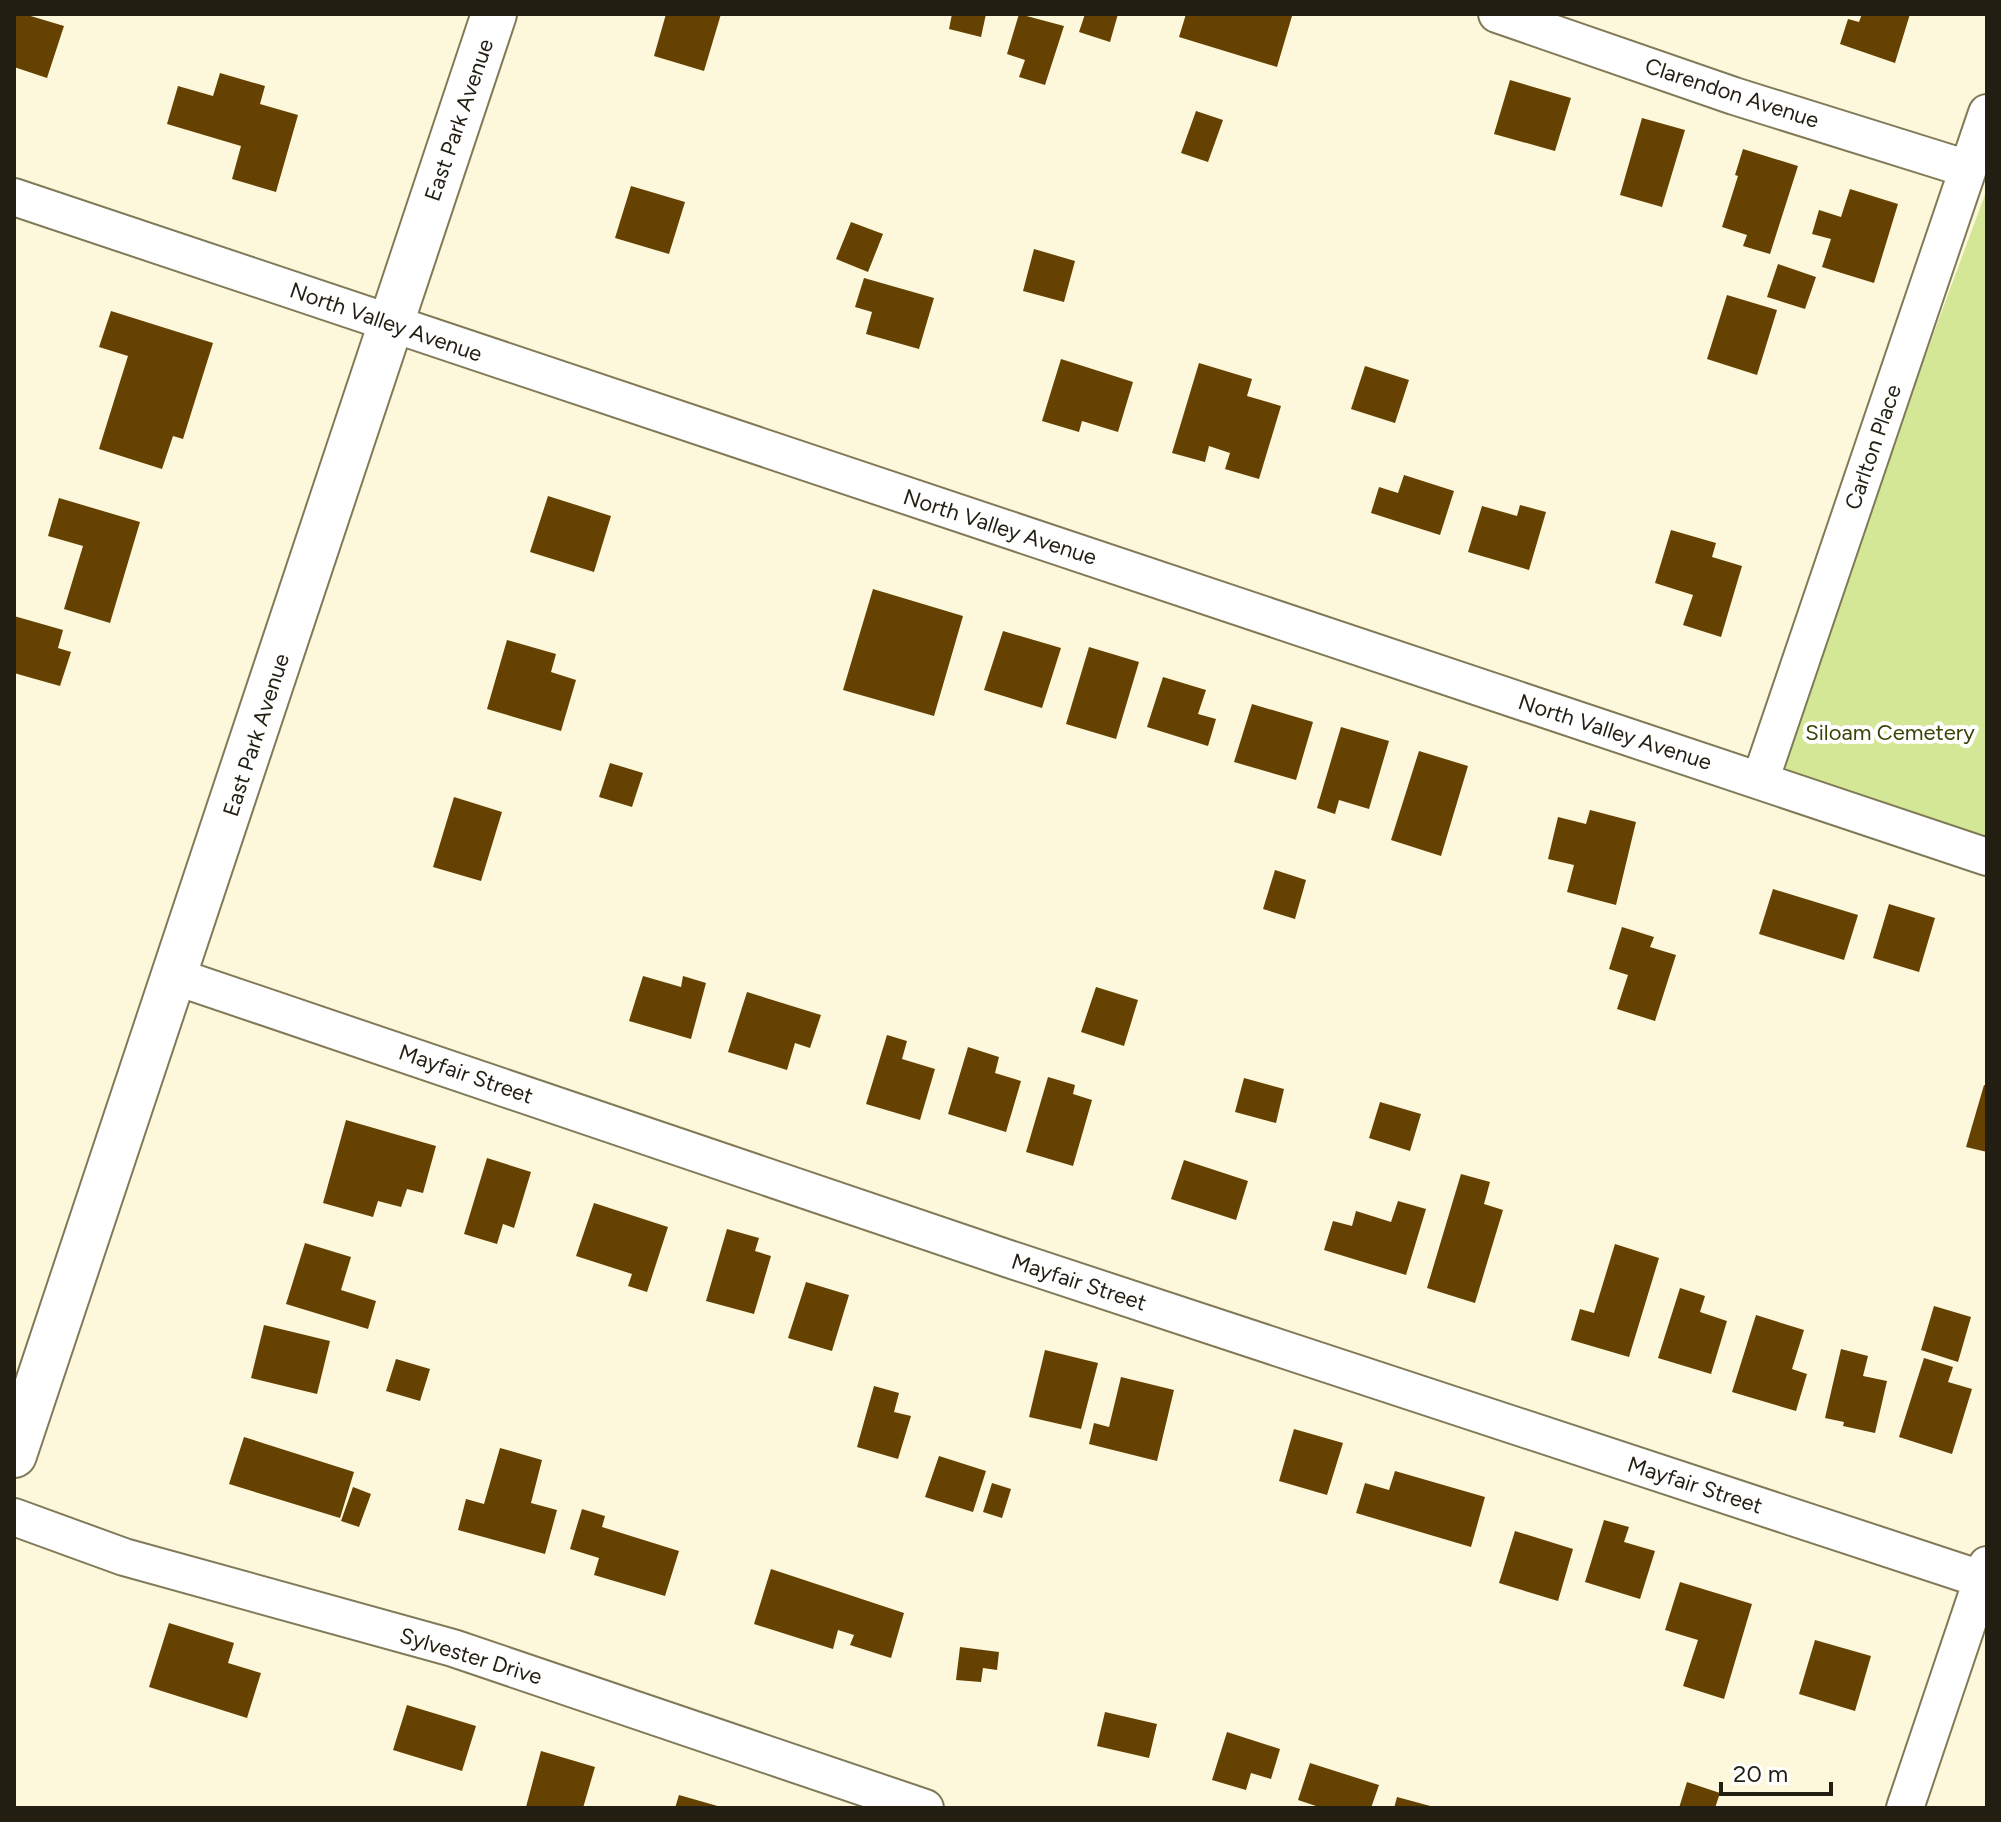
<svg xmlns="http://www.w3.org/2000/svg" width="2001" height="1822" font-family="Figtree,sans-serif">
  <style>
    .green { fill: #d3e797 }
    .building { fill: #654202 }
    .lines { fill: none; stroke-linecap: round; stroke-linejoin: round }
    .minor-casing { stroke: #807a59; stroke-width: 40 }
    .major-casing { stroke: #807a59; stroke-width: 48 }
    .minor { stroke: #fff; stroke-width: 36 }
    .major { stroke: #fff; stroke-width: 44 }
    .labels { text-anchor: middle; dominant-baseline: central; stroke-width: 8; stroke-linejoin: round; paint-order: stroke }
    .street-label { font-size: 22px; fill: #221f12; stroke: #fff }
    .park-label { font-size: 22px; fill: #384304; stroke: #fff }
  </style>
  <rect width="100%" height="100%" fill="#fdf8db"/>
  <path class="green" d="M1987,189V869L1763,795Z"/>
  <path class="building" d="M14,14H24L64,26L47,78L14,67Z
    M666,14H721L704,71L654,56Z
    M952,14H986L981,37L949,29Z
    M1019,14L1064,26L1045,85L1019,77L1025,60L1007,54Z
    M1085,14H1118L1110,42L1079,32Z
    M1186,14H1283L1292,16L1277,67L1179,37Z
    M1862,14H1910L1895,63L1840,44L1848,19L1859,22Z
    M220,73L265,86L260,104L298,115L276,192L232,179L241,146L167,124L178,86L213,96Z
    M1510,80L1571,98L1555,151L1494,134Z
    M1196,111L1223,120L1208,162L1181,153Z
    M1642,118L1685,130L1662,207L1620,195Z
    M1743,149L1798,166L1770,254L1743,246L1747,235L1722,227L1738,176L1735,175Z
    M631,186L685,202L669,254L615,238Z
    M1850,189L1898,204L1874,283L1822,267L1831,239L1812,234L1819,210L1841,217Z
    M851,222L883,234L868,272L836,259Z
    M1034,249L1075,261L1064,302L1023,291Z
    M1778,264L1816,277L1805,309L1767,297Z
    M864,278L934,298L919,349L866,334L872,312L855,307Z
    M1727,295L1777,310L1757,375L1707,359Z
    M111,311L213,343L183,439L173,436L162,469L99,449L128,356L99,347Z
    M1061,359L1133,382L1118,432L1082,421L1079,432L1042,421Z
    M1199,363L1252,379L1247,396L1281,406L1259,479L1225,469L1230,453L1209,446L1205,462L1172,453Z
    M1365,366L1409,380L1395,423L1351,409Z
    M1404,475L1454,491L1440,535L1371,513L1379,487L1398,493Z
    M548,496L611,516L594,572L530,552Z
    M59,498L140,522L110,623L64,609L83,546L48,536Z
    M1520,505L1546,512L1529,570L1468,552L1482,506L1517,516Z
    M1671,530L1716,543L1712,557L1742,566L1721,637L1683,625L1693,595L1655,583Z
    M873,589L963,616L934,716L843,690Z
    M14,616L63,630L58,648L71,652L60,686L14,673Z
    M1003,631L1061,648L1042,708L984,690Z
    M507,640L556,654L551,672L576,680L561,731L487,709Z
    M1089,647L1139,662L1116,739L1066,724Z
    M1163,677L1206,690L1198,714L1216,719L1208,746L1147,727Z
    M1252,704L1313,722L1296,780L1234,762Z
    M1341,727L1389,741L1369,809L1339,800L1335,814L1317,808Z
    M1419,751L1468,766L1441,856L1391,840Z
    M610,763L643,773L632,807L599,797Z
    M454,797L502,812L481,881L433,867Z
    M1590,810L1636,822L1616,905L1567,892L1574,865L1548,859L1558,817L1586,824Z
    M1275,870L1306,880L1295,919L1263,909Z
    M1773,889L1858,915L1844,960L1759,934Z
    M1889,904L1935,918L1919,972L1873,958Z
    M1622,927L1654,937L1650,947L1676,955L1655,1021L1617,1009L1628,975L1609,969Z
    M643,976L681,987L683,976L706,983L691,1039L629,1021Z
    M1096,987L1138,1000L1124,1046L1081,1032Z
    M747,992L821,1015L810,1048L795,1043L787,1070L728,1052Z
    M887,1035L907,1041L902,1059L935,1069L920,1120L866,1104Z
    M968,1047L999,1057L995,1073L1021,1081L1006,1132L948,1114Z
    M1048,1077L1075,1085L1073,1094L1092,1100L1073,1166L1026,1152Z
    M1244,1078L1284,1089L1276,1123L1235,1112Z
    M1984,1085L1987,1086V1152L1966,1147Z
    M1380,1102L1421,1114L1410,1151L1369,1138Z
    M346,1120L436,1146L423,1193L407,1189L401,1207L378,1201L373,1217L323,1203Z
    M487,1158L531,1172L514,1228L503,1224L497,1244L464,1234Z
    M1184,1160L1248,1181L1236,1220L1171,1199Z
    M1461,1174L1490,1182L1484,1204L1503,1210L1475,1303L1427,1288Z
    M1398,1201L1426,1209L1406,1275L1324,1250L1333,1221L1352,1226L1356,1211L1391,1222Z
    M594,1203L668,1227L647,1292L628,1286L632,1274L576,1256Z
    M727,1229L759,1238L755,1251L771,1256L754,1314L706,1301Z
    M305,1243L351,1257L341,1290L376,1301L368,1329L286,1304Z
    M1615,1244L1659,1258L1629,1357L1571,1340L1580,1309L1594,1313Z
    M806,1282L849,1295L832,1351L788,1338Z
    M1680,1288L1705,1296L1700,1312L1727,1321L1711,1374L1658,1358Z
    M1934,1306L1971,1317L1958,1362L1921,1350Z
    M1756,1315L1804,1330L1792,1369L1807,1374L1796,1411L1732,1392Z
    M264,1325L330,1341L317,1394L251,1378Z
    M1841,1349L1868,1356L1863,1376L1887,1381L1875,1433L1843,1426L1844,1422L1825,1418Z
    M1045,1350L1098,1363L1081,1429L1029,1417Z
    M1924,1358L1953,1367L1948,1382L1972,1389L1952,1454L1899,1437Z
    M396,1359L430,1369L420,1401L386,1391Z
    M1121,1377L1174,1390L1157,1461L1089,1444L1094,1423L1109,1427Z
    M874,1386L899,1393L894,1412L911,1416L898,1459L857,1447Z
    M1294,1429L1343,1443L1327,1495L1279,1481Z
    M244,1437L354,1472L340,1518L229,1484Z
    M500,1448L542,1460L531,1503L557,1510L545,1554L458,1530L466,1499L484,1504Z
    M939,1456L986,1471L973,1512L925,1497Z
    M1395,1471L1485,1497L1471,1547L1356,1513L1365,1483L1389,1490Z
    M992,1483L1011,1489L1002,1518L983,1512Z
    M353,1487L371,1494L359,1527L341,1521Z
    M582,1509L605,1516L602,1527L679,1551L665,1596L594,1575L599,1558L570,1549Z
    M1604,1520L1629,1527L1624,1542L1655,1551L1640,1599L1585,1582Z
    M1515,1531L1573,1549L1558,1601L1499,1583Z
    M771,1569L904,1613L891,1658L850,1645L854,1635L838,1630L833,1649L754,1624Z
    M1680,1582L1752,1604L1724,1699L1683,1686L1698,1640L1665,1630Z
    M169,1623L234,1643L228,1663L261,1673L247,1718L149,1687Z
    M1815,1640L1871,1656L1855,1711L1799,1694Z
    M960,1647L999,1652L997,1670L983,1668L981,1682L956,1680Z
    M407,1705L476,1726L462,1771L393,1750Z
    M1105,1712L1157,1724L1149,1758L1097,1746Z
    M1227,1732L1280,1749L1271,1779L1251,1773L1246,1790L1212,1780Z
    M541,1751L595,1767L583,1808L526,1807Z
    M1310,1763L1379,1785L1371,1808H1322L1298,1800Z
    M1687,1782L1720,1793L1715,1808H1679Z
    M679,1795L721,1807V1808H675Z
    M1397,1797L1434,1807V1808H1394Z"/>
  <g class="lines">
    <defs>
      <path id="minor" d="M1497,14L1734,96L1968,169
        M14,197L1987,857
        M1760,781L1987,113
        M174,976L1009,1259L1987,1581
        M14,1517L124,1557L453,1648L925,1808
        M1905,1808L1987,1565"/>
      <path id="major" d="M14,1455L494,14"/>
    </defs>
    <use href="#minor" class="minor-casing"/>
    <use href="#major" class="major-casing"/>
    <use href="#minor" class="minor"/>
    <use href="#major" class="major"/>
  </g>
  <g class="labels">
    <g class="street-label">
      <text transform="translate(1732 93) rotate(18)">Clarendon Avenue</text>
      <text transform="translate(459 120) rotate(-71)">East Park Avenue</text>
      <text transform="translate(386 322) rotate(19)">North Valley Avenue</text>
      <text transform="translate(1873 447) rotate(-71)">Carlton Place</text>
      <text transform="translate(1000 527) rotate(18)">North Valley Avenue</text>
      <text transform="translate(1615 732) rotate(18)">North Valley Avenue</text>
      <text transform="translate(256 735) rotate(-72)">East Park Avenue</text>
      <text transform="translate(466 1074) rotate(19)">Mayfair Street</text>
      <text transform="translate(1079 1282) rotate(18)">Mayfair Street</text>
      <text transform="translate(1695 1485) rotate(18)">Mayfair Street</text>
      <text transform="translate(471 1656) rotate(17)">Sylvester Drive</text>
    </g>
    <g class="park-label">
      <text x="1890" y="732">Siloam Cemetery</text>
    </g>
  </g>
  <rect width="2001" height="1822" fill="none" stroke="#221f12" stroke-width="32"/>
  <path d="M1721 1782v12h110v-12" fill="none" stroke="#221f12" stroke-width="4"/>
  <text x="1733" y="1782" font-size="24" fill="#221f12" stroke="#ffffff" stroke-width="6" paint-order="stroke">20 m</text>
</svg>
